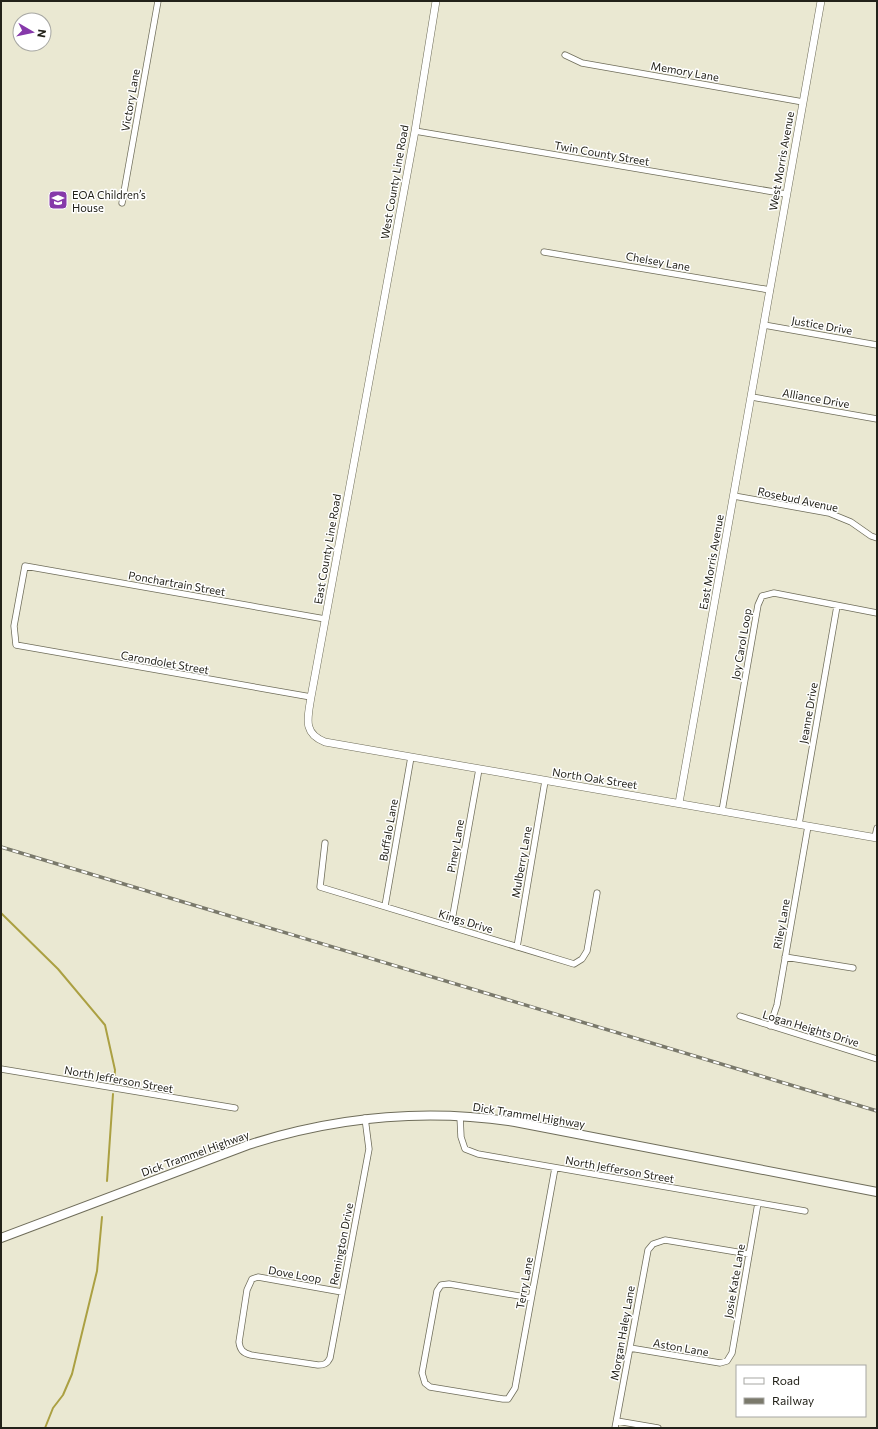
<svg xmlns="http://www.w3.org/2000/svg" width="878" height="1429" font-family="Commissioner,sans-serif">
  <style>
    .lines { fill: none; stroke-linecap: round; stroke-linejoin: round }
    .stream { stroke: #aba042; stroke-width: 2 }
    .minor-casing { stroke: #6f6d5a; stroke-width: 7 }
    .tertiary-casing { stroke: #6f6d5a; stroke-width: 8 }
    .secondary-casing { stroke: #6f6d5a; stroke-width: 10 }
    .minor { stroke: #fff; stroke-width: 5.5 }
    .tertiary { stroke: #fff; stroke-width: 7 }
    .secondary { stroke: #fff; stroke-width: 8 }
    .rail-casing { stroke: #7a796b; stroke-width: 3.5 }
    .rail { stroke: #fff; stroke-width: 2; stroke-dasharray: 6; stroke-linecap: butt }
    .labels { text-anchor: middle; dominant-baseline: central; stroke-width: 3; stroke-linejoin: round; paint-order: stroke }
    .street-label { font-size: 11px; fill: #23221a; stroke: #fff }
    .poi-label { font-size: 11px; fill: #23221a; stroke: #fff; text-anchor: start }
  </style>
  <rect width="100%" height="100%" fill="#eae8d2"/>
  <g class="lines">
    <path class="stream" d="M1,913L58,969L105,1025L115,1070L114,1084
      M107,1181L113,1094
      M45,1428L53,1408L63,1395L72,1374L97,1271L102,1217"/>
    <defs>
      <path id="minor" d="M565,55L582,63L803,102
        M415,131L786,194
        M122,203L158,1
        M544,252L770,290
        M764,325L877,345
        M752,397L877,419
        M734,496L829,513L851,522L871,536L877,538
        M311,697L16,645L14,626L25,566L325,619
        M722,811L758,605L762,596L774,593L877,613
        M799,824L837,606
        M875,837L877,828
        M325,843L320,887L574,964L582,959L587,951L597,893
        M385,906L411,757
        M451,926L479,769
        M517,947L545,781
        M785,957L853,968
        M740,1016L877,1059
        M770,1026L777,1005L808,826
        M1,1069L235,1108
        M460,1116L461,1137L465,1149L478,1154L805,1211
        M342,1292L258,1277L252,1279L247,1290L239,1342C240,1350 243,1353 251,1355L318,1365C324,1365 327,1364 330,1358L369,1149L365,1118
        M531,1298L449,1284L441,1285L437,1291L422,1373L425,1383L430,1387L503,1399H508L515,1388L555,1168
        M630,1348L720,1363L727,1361L732,1353L758,1203
        M617,1421L658,1428
        M615,1428L648,1250L653,1244L665,1240L749,1254"/>
      <path id="tertiary" d="M436,1L415,131L311,697C308,717 302,733 325,742L877,838
        M679,803L821,1"/>
      <path id="secondary" d="M1,1238L248,1145C335,1117 423,1108 515,1122L877,1192"/>
    </defs>
    <use href="#minor" class="minor-casing"/>
    <use href="#tertiary" class="tertiary-casing"/>
    <use href="#secondary" class="secondary-casing"/>
    <use href="#minor" class="minor"/>
    <use href="#tertiary" class="tertiary"/>
    <use href="#secondary" class="secondary"/>
    <defs>
      <path id="rail" d="M1,847L877,1111"/>
    </defs>
    <use href="#rail" class="rail-casing"/>
    <use href="#rail" class="rail"/>
  </g>
  <defs>
    <symbol id="school-square" viewBox="-11 -11 22 22"><rect x="-9" y="-9" width="18" height="18" rx="4" fill="#8639aa" stroke="#fff"/><path d="M0-5L7-2L0 1L-7-2ZM-4 1L0 2.5L4 1V4Q0 6-4 4Z" fill="#fff"/></symbol>
  </defs>
  <g fill-rule="evenodd">
    <use href="#school-square" x="47" y="189" width="22" height="22"/>
  </g>
  <g class="labels">
    <g class="street-label">
      <text transform="translate(685 71) rotate(10)">Memory Lane</text>
      <text transform="translate(130 100) rotate(-80)">Victory Lane</text>
      <text transform="translate(602 153) rotate(10)">Twin County Street</text>
      <text transform="translate(781 161) rotate(-80)">West Morris Avenue</text>
      <text transform="translate(394 182) rotate(-80)">West County Line Road</text>
      <text transform="translate(658 261) rotate(10)">Chelsey Lane</text>
      <text transform="translate(822 325) rotate(10)">Justice Drive</text>
      <text transform="translate(816 398) rotate(10)">Alliance Drive</text>
      <text transform="translate(798 499) rotate(12)">Rosebud Avenue</text>
      <text transform="translate(327 549) rotate(-80)">East County Line Road</text>
      <text transform="translate(711 562) rotate(-80)">East Morris Avenue</text>
      <text transform="translate(177 583) rotate(10)">Ponchartrain Street</text>
      <text transform="translate(741 644) rotate(-80)">Joy Carol Loop</text>
      <text transform="translate(165 662) rotate(10)">Carondolet Street</text>
      <text transform="translate(808 713) rotate(-80)">Jeanne Drive</text>
      <text transform="translate(595 778) rotate(9)">North Oak Street</text>
      <text transform="translate(388 830) rotate(-80)">Buffalo Lane</text>
      <text transform="translate(455 846) rotate(-80)">Piney Lane</text>
      <text transform="translate(521 862) rotate(-80)">Mulberry Lane</text>
      <text transform="translate(466 921) rotate(17)">Kings Drive</text>
      <text transform="translate(781 924) rotate(-80)">Riley Lane</text>
      <text transform="translate(811 1028) rotate(17)">Logan Heights Drive</text>
      <text transform="translate(119 1079) rotate(10)">North Jefferson Street</text>
      <text transform="translate(529 1115) rotate(9)">Dick Trammel Highway</text>
      <text transform="translate(195 1153) rotate(-20)">Dick Trammel Highway</text>
      <text transform="translate(620 1169) rotate(10)">North Jefferson Street</text>
      <text transform="translate(341 1244) rotate(-79)">Remington Drive</text>
      <text transform="translate(295 1274) rotate(10)">Dove Loop</text>
      <text transform="translate(734 1281) rotate(-80)">Josie Kate Lane</text>
      <text transform="translate(524 1283) rotate(-80)">Terry Lane</text>
      <text transform="translate(622 1333) rotate(-80)">Morgan Haley Lane</text>
      <text transform="translate(681 1347) rotate(10)">Aston Lane</text>
    </g>
    <g class="poi-label">
      <text x="72" y="194">EOA Children’s<tspan x="72" dy="13">House</tspan></text>
    </g>
  </g>
  <rect width="878" height="1429" fill="none" stroke="#23221a" stroke-width="4"/>
  <rect x="736" y="1365" width="130" height="52" fill="#ffffff" stroke="#a7a7a3"/>
  <rect x="744" y="1378" width="20" height="6" fill="#ffffff" stroke="#a7a7a3"/>
  <text x="772" y="1385" font-size="12" fill="#23221a">Road</text>
  <rect x="744" y="1398" width="20" height="6" fill="#7a796b" stroke="#a7a7a3"/>
  <text x="772" y="1405" font-size="12" fill="#23221a">Railway</text>
  <g transform="translate(32 32) rotate(99)"><circle r="19" fill="#ffffff" stroke="#a7a7a3"/>
  <path d="M0-3L7 15L0 10L-7 15Z" fill="#8639aa"/>
  <text y="-6" font-size="11" font-weight="bold" text-anchor="middle" fill="#23221a">N</text>
  </g>
</svg>
